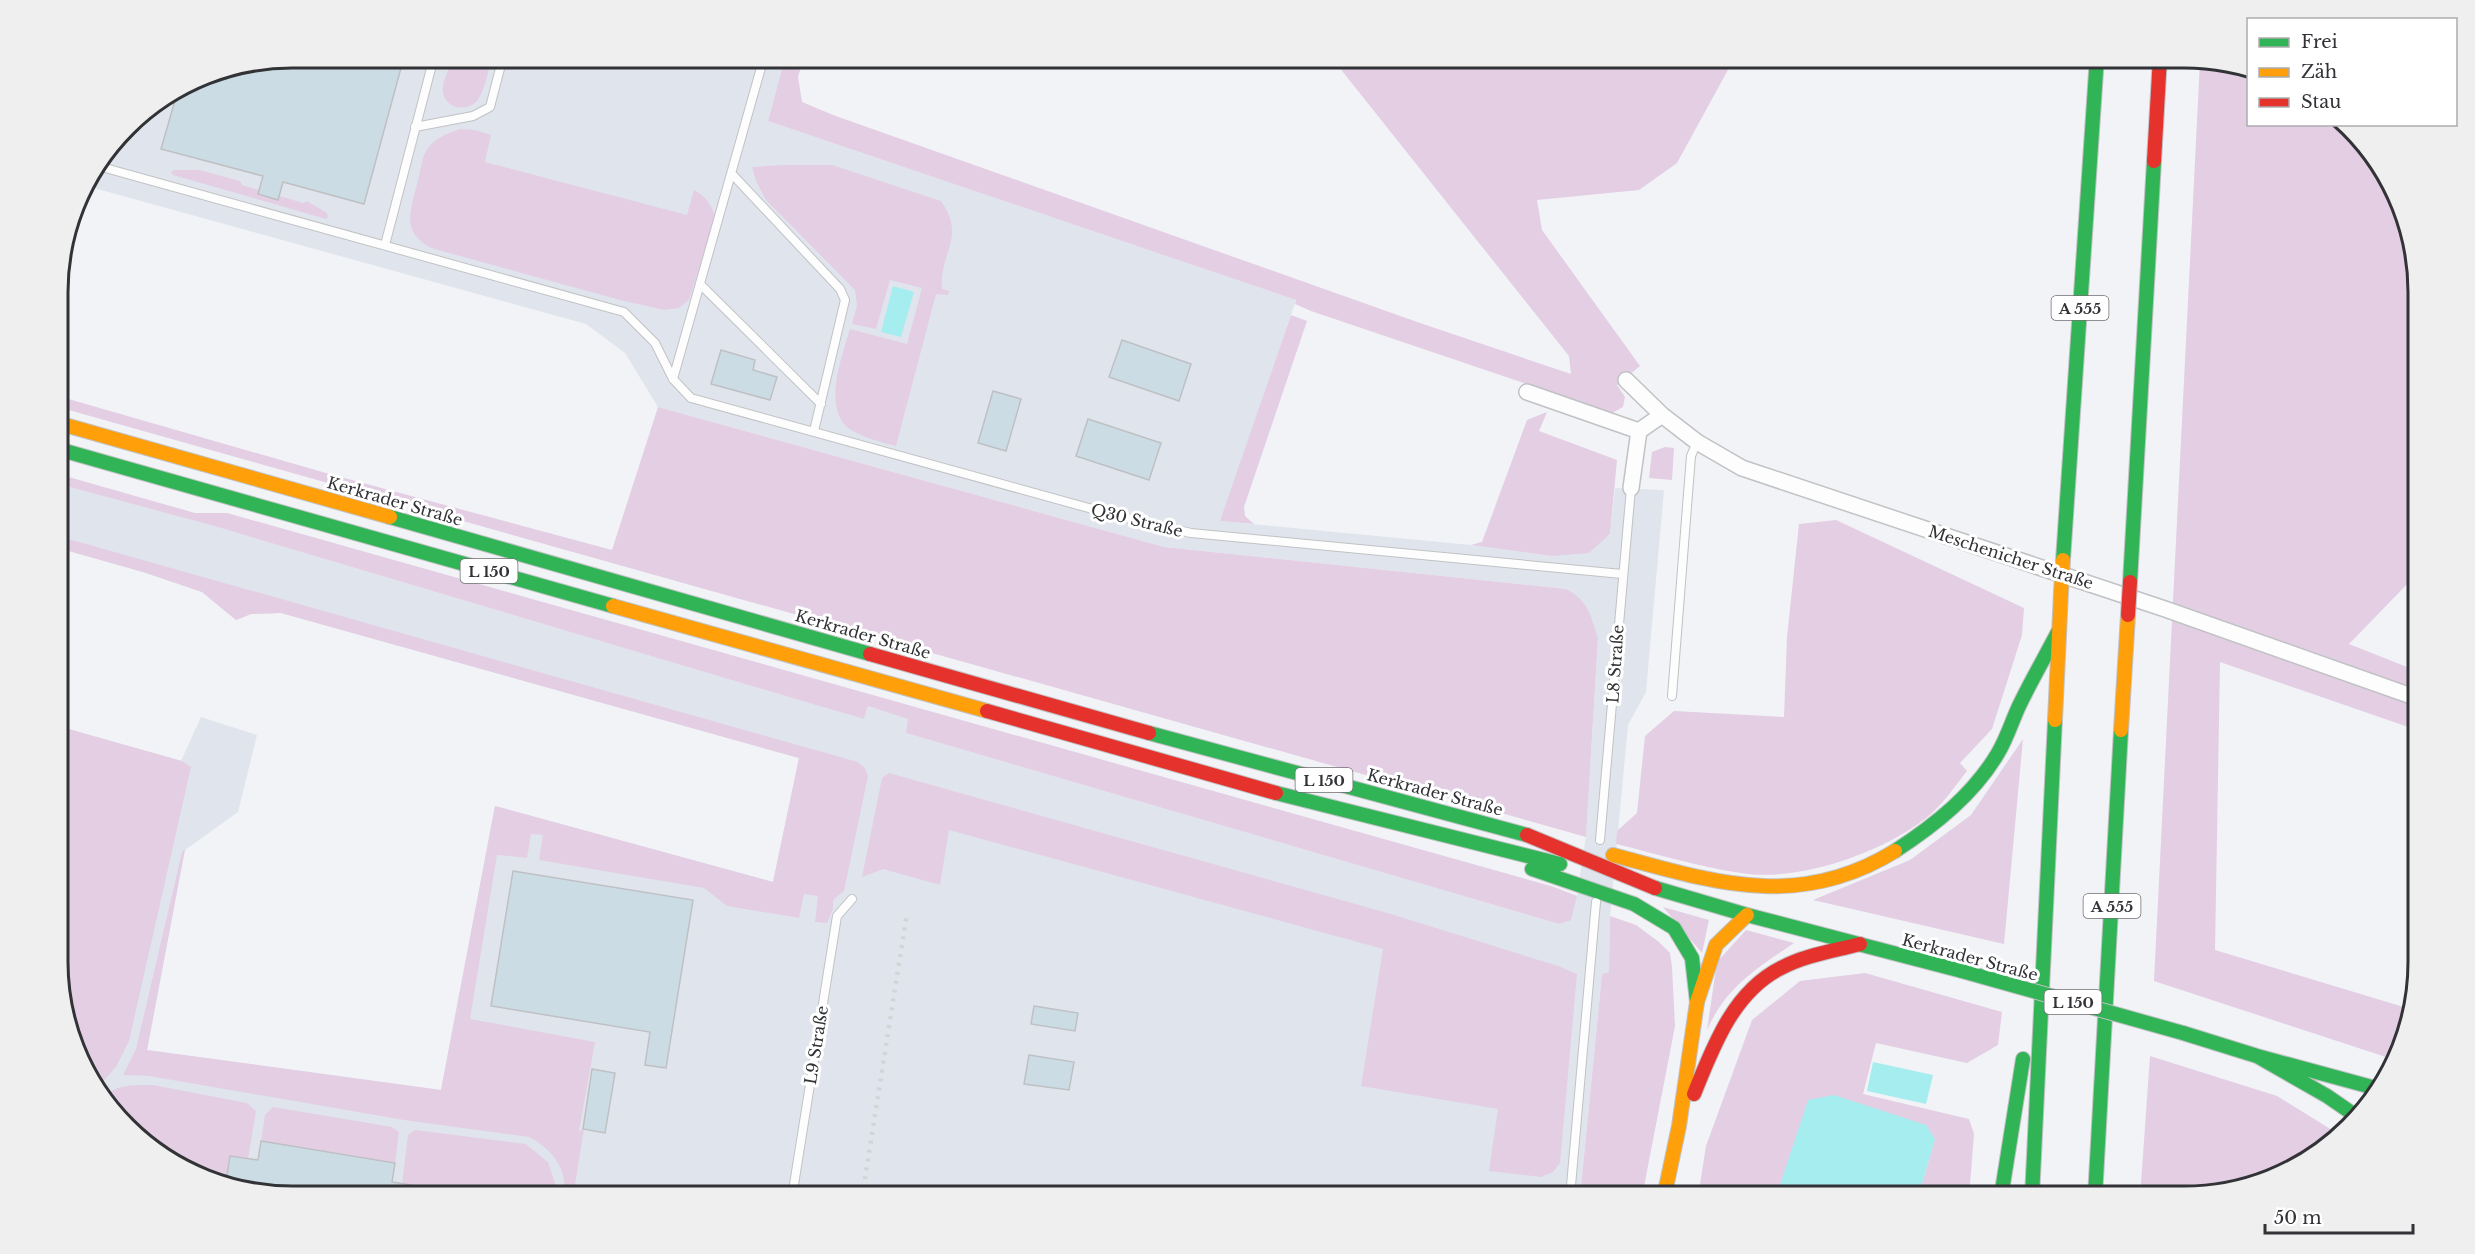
<svg xmlns="http://www.w3.org/2000/svg" width="2475" height="1254" font-family="'Libre Baskerville',serif">
  <style>
    .built { fill: #e0e5ed }
    .green { fill: #e3cee4 }
    .water { fill: #a5edef }
    .building { fill: #ccdce5; stroke: #bec0c3; stroke-width: 1.5 }
    .lines { fill: none; stroke-linecap: round; stroke-linejoin: round }
    .lane-casing { stroke: #c0c2c4; stroke-width: 10 }
    .street-casing { stroke: #c0c2c4; stroke-width: 18 }
    .fast-casing { stroke: #c0c2c4; stroke-width: 16 }
    .slow-casing { stroke: #c0c2c4; stroke-width: 16 }
    .jam-casing { stroke: #c0c2c4; stroke-width: 16 }
    .lane { stroke: #fdfdfe; stroke-width: 8 }
    .street { stroke: #fdfdfe; stroke-width: 15 }
    .fast { stroke: #30b455; stroke-width: 14 }
    .slow { stroke: #ff9f0a; stroke-width: 14 }
    .jam { stroke: #e5322d; stroke-width: 14 }
    .rail { stroke: #d3d4d5; stroke-width: 4.5; stroke-dasharray: 3 6; stroke-linecap: butt }
    .fast-bridge-casing { stroke: #c0c2c4; stroke-width: 16; stroke-linecap: butt }
    .slow-bridge-casing { stroke: #c0c2c4; stroke-width: 16; stroke-linecap: butt }
    .jam-bridge-casing { stroke: #c0c2c4; stroke-width: 16; stroke-linecap: butt }
    .fast-bridge { stroke: #30b455; stroke-width: 14 }
    .slow-bridge { stroke: #ff9f0a; stroke-width: 14 }
    .jam-bridge { stroke: #e5322d; stroke-width: 14 }
    .labels { text-anchor: middle; dominant-baseline: central; stroke-width: 6; stroke-linejoin: round; paint-order: stroke }
    .shield { fill: #fff; stroke: #707072; stroke-width: 1.5 }
    .shield-label { font-size: 15px; font-weight: bold; fill: #323336 }
    .street-label { font-size: 16px; fill: #323336; stroke: #fff }
    .rim { fill: none; stroke: #323336; stroke-width: 3 }
  </style>
  <rect width="100%" height="100%" fill="#f1f3f7"/>
  <path class="built" d="M291,57H785L768,121L1296,300L1221,521L1471,545L1552,556L1610,535L1615,488L1664,490L1646,692L1628,725L1610,916L1609,972L1602,974L1580,1197H291L188,1173L105,1105L75,1052L59,994L58,726L181,761L201,717L257,735L238,812L185,850L147,1050L441,1090L495,806L773,882L799,758L281,613L251,614L236,620L202,592L143,572L58,548V484L214,526L819,706L864,719L868,706L909,719L906,733L1559,924L1577,896L1586,836L1598,639L1566,589L1164,547L658,407L625,353L586,324L83,185L137,115L202,75Z"/>
  <path class="green" d="M454,57H492C488,70 486,87 479,98C471,112 447,111 443,93C441,82 450,67 454,57Z
    M785,57H804L798,77L802,102L833,115L1420,323L1571,374L1569,356L1331,57H1735L1677,163L1639,190L1537,200L1542,230L1640,366L1617,385L1625,397L1623,407L1612,413L1311,311L1295,304L1296,300L768,121Z
    M2200,61L2248,72V124L2346,125L2378,161L2416,261L2417,574L2349,644L2417,671V730L2220,662L2215,950L2407,1008L2395,1060L2154,981Z
    M459,129L475,130L491,135L485,162L687,215L694,190C706,197 711,203 715,217L689,300L679,308L664,310L620,300L431,248C401,232 410,212 417,184C420,174 421,162 425,153C432,139 446,134 459,129Z
    M782,165H832L941,201C967,238 939,252 942,289L949,291L948,295L936,294L896,446C881,442 864,438 851,430C821,411 842,356 850,329L907,344L922,288L890,280L876,329L852,324L857,305L855,290L766,200L756,181L752,167Z
    M174,170H199L240,181L242,185L303,203L307,201L327,213L328,217L326,219L173,175L171,172Z
    M1291,315L1307,321L1244,507L1245,516L1254,524L1220,521Z
    M58,396L326,473L612,550L658,407L1164,547L1566,589C1589,601 1590,615 1598,638L1586,837L58,407Z
    M1547,412L1539,431L1617,460L1610,534L1589,553L1552,556L1471,545L1482,542L1527,420Z
    M1665,447L1674,448L1672,480L1649,478L1652,452Z
    M58,474L195,513H227L1554,887L1577,896L1571,920L1559,924L906,733L908,719L868,706L864,719L819,706L214,526L58,484Z
    M1836,520L2024,608L2022,635L1992,729L1960,763L1967,771C1956,785 1945,801 1932,813C1889,851 1798,883 1741,873C1699,867 1657,854 1616,844L1617,831L1637,813L1645,736L1674,711L1784,717L1787,637L1799,524Z
    M58,536L858,762L865,768L868,776L844,891L833,900V909L827,923L815,922L818,896L804,894L799,918L727,906L704,888L539,860L543,835L531,834L527,858L497,855L470,1019L595,1042L579,1131L584,1129L573,1197H564C568,1169 552,1149 529,1137L404,1120L149,1076L123,1075L136,1049L182,852L185,849L147,1050L441,1090L495,806L773,882L799,758L281,613L251,614L236,620L202,592L143,572L58,548Z
    M58,726L182,761L191,767L129,1041L116,1067L96,1089L75,1052L59,994Z
    M2023,739L2004,944L1813,900L1910,860L1971,815Z
    M889,773L1391,914L1558,966L1577,974L1560,1163L1553,1172L1541,1177L1489,1171L1498,1109L1361,1086L1383,949L949,830L940,885L883,869L862,877L882,778Z
    M1663,907L1709,920L1702,953Z
    M1610,916L1636,925L1659,942L1670,953L1672,967L1675,1026L1642,1197H1580L1602,974L1609,972Z
    M1746,930L1794,943C1756,969 1726,987 1707,1030L1717,962Z
    M1865,973L2002,1012L1998,1045L1967,1063L1876,1043L1863,1094L1969,1119L1974,1134L1969,1197H1918L1935,1139L1778,1190L1782,1197H1698L1706,1146L1752,1020L1800,981Z
    M2150,1056L2277,1096L2340,1135L2314,1157L2259,1184L2199,1197H2140Z
    M153,1085L247,1103L256,1111L248,1159L230,1156L226,1182L188,1173L105,1105L102,1099C114,1084 134,1085 153,1085Z
    M273,1107L392,1127L399,1132L395,1163L261,1141L265,1115Z
    M415,1130L526,1144L548,1162L557,1189L555,1197H418L402,1184L408,1135Z
    M1486,1188L1545,1197H1485Z"/>
  <path class="water" d="M893,286L914,292L901,337L881,332Z
    M1873,1062L1933,1075L1926,1104L1867,1091Z
    M1834,1095L1926,1125L1935,1139L1918,1197H1782L1778,1191L1808,1100Z"/>
  <path class="building" d="M291,57H404L364,204L283,182L278,200L258,194L263,176L161,149L178,90L202,75Z
    M1122,340L1191,364L1179,401L1109,377Z
    M721,350L755,360L753,370L777,377L770,400L711,384Z
    M993,391L1021,399L1006,451L978,443Z
    M1088,419L1161,443L1149,480L1076,456Z
    M513,871L693,900L666,1068L645,1065L650,1032L491,1006Z
    M1034,1006L1078,1013L1075,1031L1031,1024Z
    M1029,1055L1074,1062L1069,1090L1024,1084Z
    M592,1069L615,1073L605,1133L583,1129Z
    M261,1141L395,1163L392,1182L429,1188V1197H291L226,1182L230,1156L258,1160Z"/>
  <g class="lines">
    <defs>
      <path id="lane" d="M415,127L473,116L490,107L503,57
        M98,166L624,312L655,343L673,379L691,398L1114,515L1191,533L1622,574
        M732,174L840,289L845,300L814,431
        M385,245L434,57
        M701,285L821,404
        M2412,292L2416,287
        M673,379L764,57
        M1672,696L1691,456L1697,442
        M1600,840L1631,488
        M792,1197L837,916L852,899
        M1570,1197L1596,902"/>
      <path id="street" d="M1626,380L1662,415L1697,442L1742,468L2165,609L2417,698
        M1527,392L1639,431L1662,415
        M1631,488L1639,431"/>
      <path id="fast" d="M58,449L613,606
        M390,517L870,654
        M2063,560L2097,57
        M2130,582L2154,161
        M1149,733L1527,835
        M1276,793L1560,864
        M1895,851C1935,825 1974,794 1998,753C2007,738 2012,721 2019,706C2031,681 2045,657 2058,632
        M1532,869L1634,904L1674,928L1692,958L1697,1002
        M1655,888L1747,915L1962,971
        M2183,1033L2257,1056L2379,1089
        M2257,1056L2327,1096L2359,1118
        M2001,1197L2023,1059
        M2032,1197L2055,720
        M2095,1197L2121,730"/>
      <path id="slow" d="M58,423L390,517
        M613,606L987,711
        M2055,720L2061,592
        M2121,730L2128,615
        M1613,855C1713,882 1798,911 1895,851
        M1664,1197L1679,1126L1697,1002L1716,945L1747,915"/>
      <path id="jam" d="M2154,161L2160,57
        M870,654L1149,733
        M987,711L1276,793
        M1527,835L1655,888
        M1694,1094C1713,1047 1733,992 1781,968C1805,955 1834,951 1860,944"/>
    </defs>
    <use href="#lane" class="lane-casing"/>
    <use href="#street" class="street-casing"/>
    <use href="#fast" class="fast-casing"/>
    <use href="#slow" class="slow-casing"/>
    <use href="#jam" class="jam-casing"/>
    <use href="#lane" class="lane"/>
    <use href="#street" class="street"/>
    <use href="#fast" class="fast"/>
    <use href="#slow" class="slow"/>
    <use href="#jam" class="jam"/>
    <path class="rail" d="M862,1197L907,913"/>
    <defs>
      <path id="fast-bridge" d="M1962,971L2183,1033"/>
      <path id="slow-bridge" d="M2061,592L2063,560"/>
      <path id="jam-bridge" d="M2128,615L2130,582"/>
    </defs>
    <use href="#fast-bridge" class="fast-bridge-casing"/>
    <use href="#slow-bridge" class="slow-bridge-casing"/>
    <use href="#jam-bridge" class="jam-bridge-casing"/>
    <use href="#fast-bridge" class="fast-bridge"/>
    <use href="#slow-bridge" class="slow-bridge"/>
    <use href="#jam-bridge" class="jam-bridge"/>
  </g>
  <g class="labels">
    <g class="shield">
      <rect x="2051.5" y="296" width="57" height="24" rx="4.5"/>
      <rect x="460.5" y="559" width="57" height="24" rx="4.5"/>
      <rect x="1295.5" y="768" width="57" height="24" rx="4.5"/>
      <rect x="2083.5" y="894" width="57" height="24" rx="4.5"/>
      <rect x="2044.5" y="990" width="57" height="24" rx="4.5"/>
    </g>
    <g class="shield-label">
      <text x="2080" y="308">A 555</text>
      <text x="489" y="571">L 150</text>
      <text x="1324" y="780">L 150</text>
      <text x="2112" y="906">A 555</text>
      <text x="2073" y="1002">L 150</text>
    </g>
    <g class="street-label">
      <text transform="translate(395 501) rotate(16)">Kerkrader Straße</text>
      <text transform="translate(1137 520) rotate(14)">Q30 Straße</text>
      <text transform="translate(2011 557) rotate(18)">Meschenicher Straße</text>
      <text transform="translate(863 634) rotate(16)">Kerkrader Straße</text>
      <text transform="translate(1615 664) rotate(-86)">L8 Straße</text>
      <text transform="translate(1435 792) rotate(15)">Kerkrader Straße</text>
      <text transform="translate(1970 957) rotate(15)">Kerkrader Straße</text>
      <text transform="translate(816 1045) rotate(-81)">L9 Straße</text>
    </g>
  </g>
  <path d="M0 0H2475V1254H0ZM292 68H2184A224 224 0 0 1 2408 292V962A224 224 0 0 1 2184 1186H292A224 224 0 0 1 68 962V292A224 224 0 0 1 292 68Z" fill="#efefef" fill-rule="evenodd"/>
  <path class="rim" d="M292 68H2184A224 224 0 0 1 2408 292V962A224 224 0 0 1 2184 1186H292A224 224 0 0 1 68 962V292A224 224 0 0 1 292 68Z"/>
  <rect x="2247" y="18" width="210" height="108" fill="#ffffff" stroke="#adadaf" stroke-width="1.5"/>
  <rect x="2259" y="38" width="30" height="9" fill="#30b455" stroke="#adadaf" stroke-width="1.5"/>
  <text x="2301" y="48" font-size="18" fill="#323336">Frei</text>
  <rect x="2259" y="68" width="30" height="9" fill="#ff9f0a" stroke="#adadaf" stroke-width="1.5"/>
  <text x="2301" y="78" font-size="18" fill="#323336">Zäh</text>
  <rect x="2259" y="98" width="30" height="9" fill="#e5322d" stroke="#adadaf" stroke-width="1.5"/>
  <text x="2301" y="108" font-size="18" fill="#323336">Stau</text>
  <path d="M2265 1224v9h148v-9" fill="none" stroke="#323336" stroke-width="3"/>
  <text x="2274" y="1224" font-size="18" fill="#323336" stroke="#ffffff" stroke-width="4.5" paint-order="stroke">50 m</text>
</svg>
